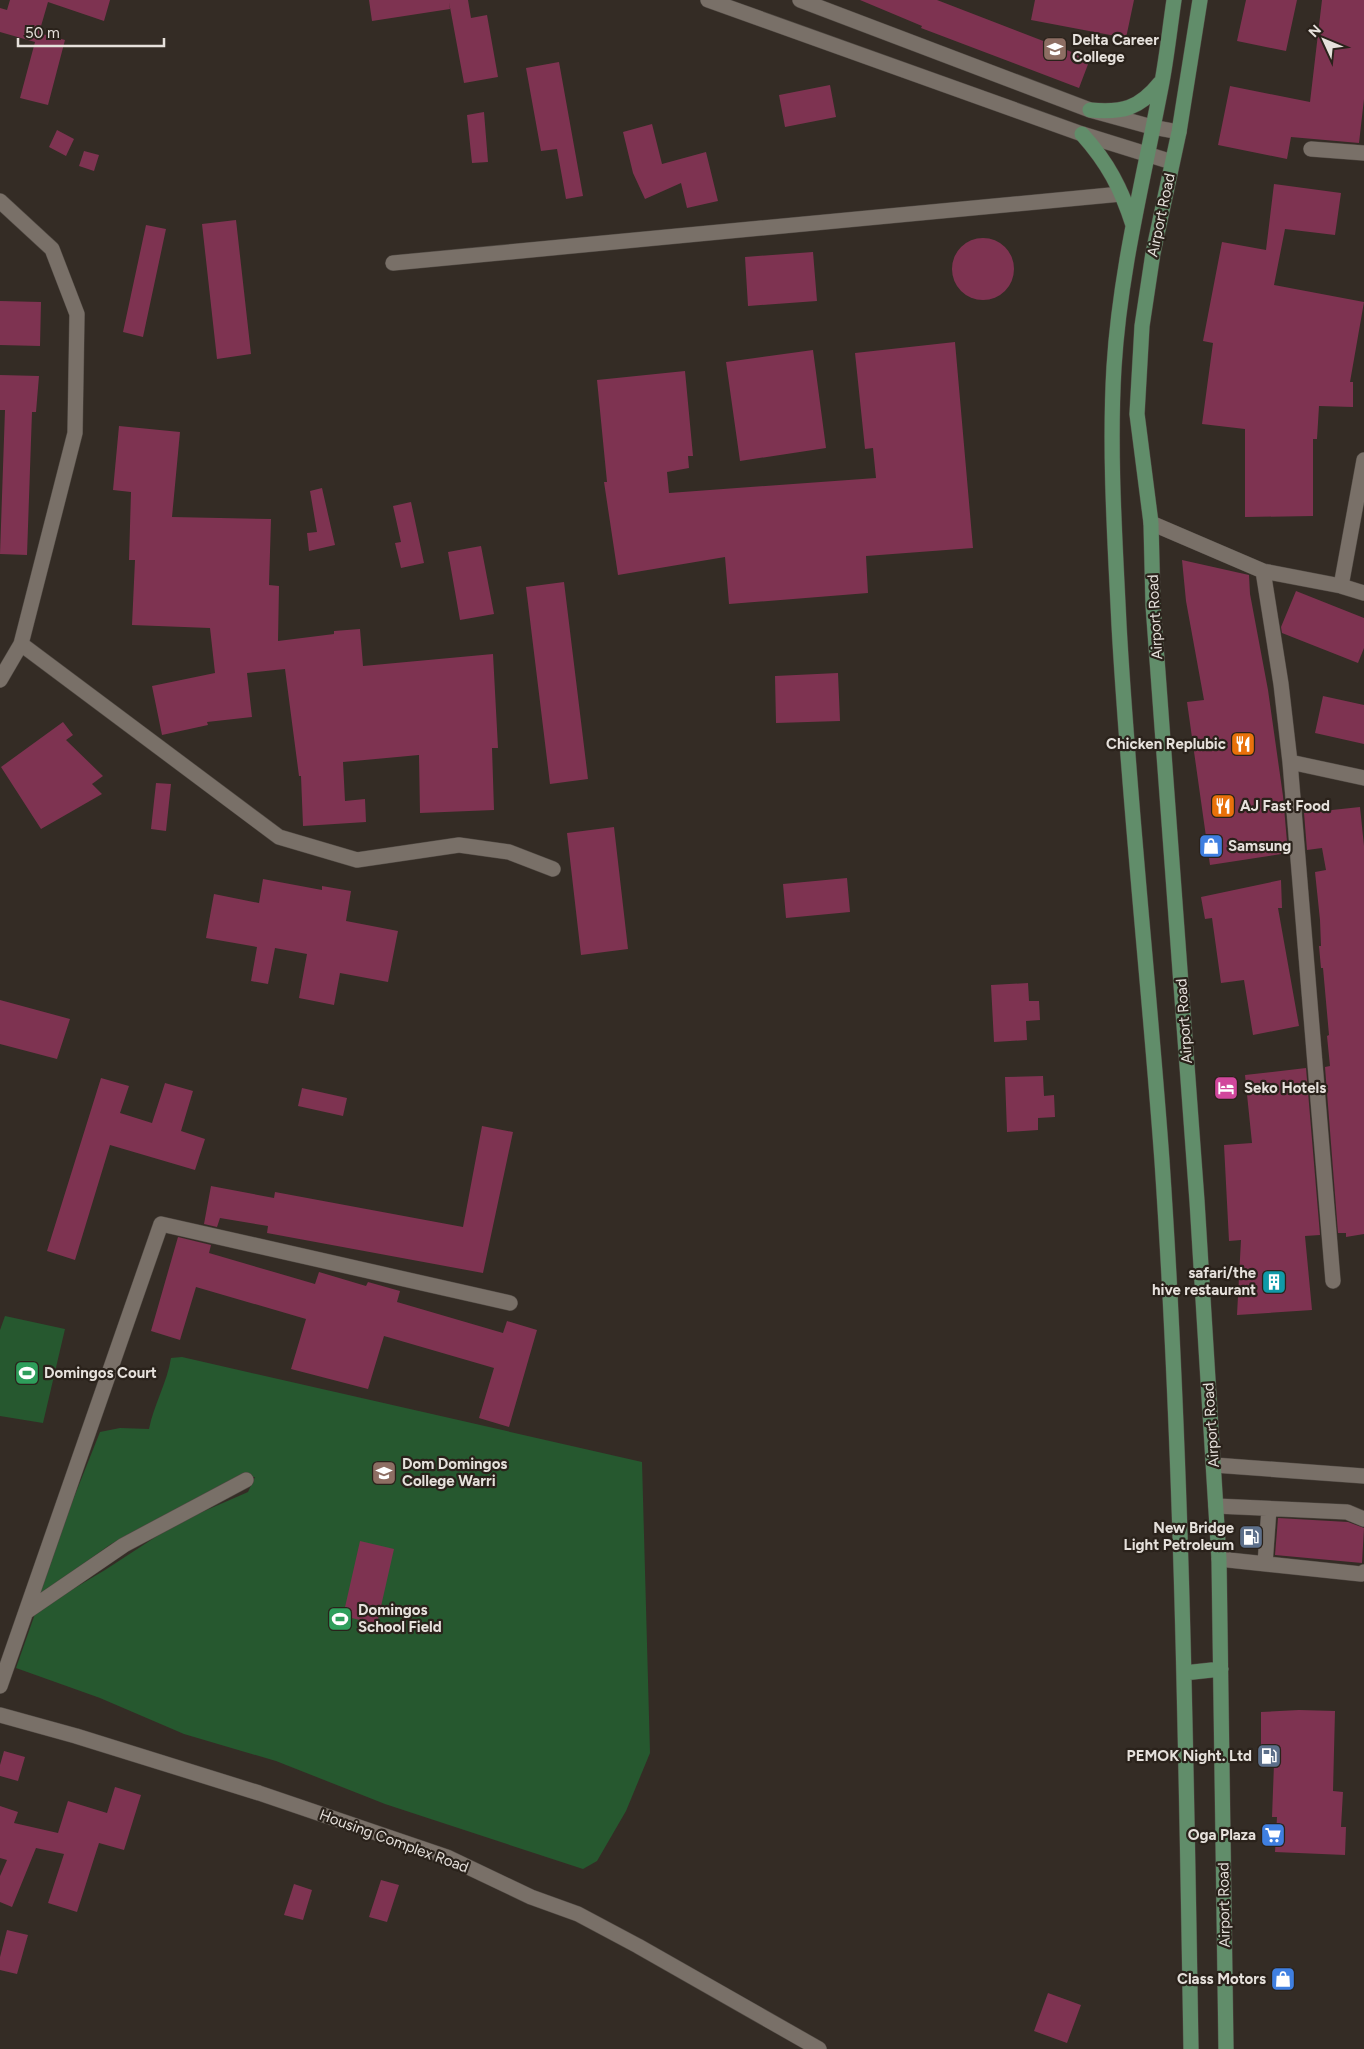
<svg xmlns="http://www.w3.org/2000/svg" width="1364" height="2049" font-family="Figtree,sans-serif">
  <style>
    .green { fill: #26582f }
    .building { fill: #7e3351 }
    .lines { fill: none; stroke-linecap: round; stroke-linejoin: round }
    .minor-casing { stroke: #504943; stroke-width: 16 }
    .major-casing { stroke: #504943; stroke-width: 16 }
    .minor { stroke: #797068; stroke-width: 15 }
    .major { stroke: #618d6a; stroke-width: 15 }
    .labels { text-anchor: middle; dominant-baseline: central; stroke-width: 4.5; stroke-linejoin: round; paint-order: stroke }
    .poi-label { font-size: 15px; font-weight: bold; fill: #e6e1dc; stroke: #2a221b; text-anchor: start }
    .street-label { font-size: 15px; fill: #e6e1dc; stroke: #2a221b }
  </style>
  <rect width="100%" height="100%" fill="#342c25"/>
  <path class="green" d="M5,1316L65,1329L43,1423L0,1416V1330Z
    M182,1357L642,1462L650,1753L626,1811L597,1861L583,1869L385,1804L276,1761L184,1734L100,1698L16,1668L36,1611L105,1570L177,1523L248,1492L255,1477L238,1478L111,1544L38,1596L61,1530L100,1432L120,1428L149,1429C154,1404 167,1383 171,1358Z"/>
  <path class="building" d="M10,0H110L104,21L48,2L39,33L65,40L48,105L20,98L35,42L0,32V8L7,10Z
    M369,0H468L471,18L487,15L498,77L464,83L449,2L450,9L372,21Z
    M860,0H937L1090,59L1079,88L921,28L922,26Z
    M1035,0H1134L1126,38L1031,20Z
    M1246,0H1297L1286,51L1237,41Z
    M1322,0H1364V99L1359,143L1291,137L1287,159L1218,145L1230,86L1310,102Z
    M559,62L583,196L566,199L557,149L541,151L526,68Z
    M830,85L836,117L785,127L779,95Z
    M484,112L488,162L472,163L467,115Z
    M652,124L662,164L706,152L718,201L687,208L681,183L645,199L633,173L623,132Z
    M57,130L74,139L66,156L49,147Z
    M84,151L99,155L94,171L79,166Z
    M1274,184L1341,193L1335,235L1285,229L1274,285L1364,302L1350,382H1353V407L1319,406L1317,439H1313V516L1245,517V429L1202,424L1213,343L1203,341L1222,242L1266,250Z
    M236,220L251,354L217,359L202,224Z
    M146,225L166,229L143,337L123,332Z
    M952 269a31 31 0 1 1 62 0a31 31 0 1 1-62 0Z
    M813,252L817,301L748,306L745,257Z
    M0,301L41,302L40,346L0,345Z
    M955,342L973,548L866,556L868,593L729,604L725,557L618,575L604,482H607L597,380L685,371L693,456H688L689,468L667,472L669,493L876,478L873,448L865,449L855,353Z
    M813,350L826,448L740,461L726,362Z
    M0,375L39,376L36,412H32L27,555L0,554L5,410H0Z
    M119,426L180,432L172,517L271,519L269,585L279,586L278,641L334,634V631L360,629L363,666L493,654L498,748H492L494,810L420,813L419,755L343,762L345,801L365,799L366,822L303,826L301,776H299L285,669L247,673L252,717L207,722L208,725L162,735L152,686L215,673L210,628L132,625L135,560H129L131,492L113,490Z
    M322,488L335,545L309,551L307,533L317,532L310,491Z
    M411,502L424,563L401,568L395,543L401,542L393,506Z
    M481,546L494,614L460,620L448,552Z
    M1182,560L1249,575L1250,594L1268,690L1283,796L1288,853L1210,865L1187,702L1204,700L1186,601Z
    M564,582L588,779L550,784L526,587Z
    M1296,591L1364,618V648L1358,663L1282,633L1281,627Z
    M838,673L840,721L776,723L775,676Z
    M1323,696L1364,705V744L1315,733Z
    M63,722L73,735L66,740L103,776L92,784L102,794L41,829L1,767Z
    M156,783L171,784L166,831L151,829Z
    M1360,807L1364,846V1234L1346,1237V1233H1338L1325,1067L1330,1066L1327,1036L1329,1035L1323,968H1321L1319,946H1321L1320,920L1315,872L1326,870L1322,848L1307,850L1304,813Z
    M614,827L628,949L581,955L567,833Z
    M847,878L850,912L786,918L783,884Z
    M263,879L322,890V886L351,891L346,921L398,931L388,982L340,973L334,1005L299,998L307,954L275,948L268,984L251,981L257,947L206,938L214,894L259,903Z
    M1281,880L1282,908H1278L1299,1026L1253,1035L1244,980L1221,983L1212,918L1205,919L1201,897Z
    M1028,983L1029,1001H1039L1040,1020L1026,1021L1027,1040L994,1042L991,985Z
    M0,1000L70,1019L57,1059L0,1044Z
    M1306,1068L1320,1235L1305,1236L1312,1310L1237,1315L1241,1240L1229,1241L1224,1145L1252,1143L1245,1075Z
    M1043,1076L1044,1096L1054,1095L1055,1117L1038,1118V1130L1007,1132L1005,1077Z
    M101,1078L129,1086L120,1113L152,1123L165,1083L193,1091L181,1131L205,1139L195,1170L110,1145L75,1260L47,1251Z
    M302,1088L347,1098L343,1116L298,1106Z
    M482,1126L513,1132L483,1273L267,1233L268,1226L220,1218L217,1227L204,1224L211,1186L274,1198L275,1192L463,1227Z
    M178,1237L211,1245L209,1253L315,1284L319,1272L366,1286L368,1282L400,1291L397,1302L503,1333L507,1321L537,1330L509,1427L479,1418L494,1368L384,1336L368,1389L291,1369L306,1319L196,1287L180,1340L151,1331Z
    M1278,1518L1348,1522L1364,1528L1362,1563L1275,1555Z
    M360,1541L394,1549L377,1624L343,1616Z
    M1299,1710L1335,1711L1333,1791L1343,1792L1341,1827H1346L1345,1855L1275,1852L1277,1817H1272L1274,1764H1261V1712Z
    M4,1751L25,1757L18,1781L0,1776V1765Z
    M115,1787L141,1795L124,1850L99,1843L77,1912L48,1903L64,1854L36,1848L12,1907L0,1902V1876L7,1860L0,1858V1806L18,1812L14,1823L58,1833L68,1801L107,1813Z
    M381,1880L399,1885L387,1922L369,1917Z
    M294,1884L312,1890L303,1920L284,1915Z
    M7,1930L28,1935L17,1974L0,1970V1957Z
    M1048,1993L1081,2005L1067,2043L1034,2031Z"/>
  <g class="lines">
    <defs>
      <path id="minor" d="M708,0L1082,134L1172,162
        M800,0L1090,110L1152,127L1179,132
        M1311,149L1364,153
        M0,201L52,249L77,314L75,433L21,644L0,680
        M393,263L1121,194
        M1151,523L1263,571L1341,586L1364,593
        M1263,571L1281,684L1290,762L1333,1281
        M1341,586L1364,460
        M21,644L279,837L357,860L459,845L509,852L553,869
        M1290,762L1364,778
        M1214,1465L1364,1476
        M1216,1506L1347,1512L1364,1519
        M1219,1559L1361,1574L1364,1572
        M1265,1564L1269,1509
        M26,1612L124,1545L246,1480
        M0,1686L161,1224L510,1303
        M0,1715L76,1736L259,1793L447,1857L531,1897L578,1914L638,1946L819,2049"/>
      <path id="major" d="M1174,0C1170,27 1167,55 1162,82C1144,177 1120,270 1114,367C1109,452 1115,540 1119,625C1129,804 1149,982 1162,1161C1182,1457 1186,1753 1191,2049
        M1200,0L1179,132L1153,253L1142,326L1137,414L1151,523L1153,605L1197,1201L1219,1559L1226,2049
        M1090,110C1122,113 1139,109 1160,83
        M1082,134C1108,163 1121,188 1133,225
        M1184,1673L1221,1669"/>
    </defs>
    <use href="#minor" class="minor-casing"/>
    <use href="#major" class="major-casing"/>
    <use href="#minor" class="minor"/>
    <use href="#major" class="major"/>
  </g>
  <defs>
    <symbol id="school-square" viewBox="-11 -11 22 22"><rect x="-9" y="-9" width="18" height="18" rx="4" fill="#8d6e63" stroke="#2a221b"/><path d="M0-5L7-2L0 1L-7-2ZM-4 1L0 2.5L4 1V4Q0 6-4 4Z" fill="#fff"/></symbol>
    <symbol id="restaurant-square" viewBox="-11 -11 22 22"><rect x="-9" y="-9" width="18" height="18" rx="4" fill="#e8710a" stroke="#2a221b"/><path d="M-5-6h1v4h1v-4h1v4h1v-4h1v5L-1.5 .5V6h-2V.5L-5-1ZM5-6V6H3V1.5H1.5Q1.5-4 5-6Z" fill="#fff"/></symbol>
    <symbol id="shop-square" viewBox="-11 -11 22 22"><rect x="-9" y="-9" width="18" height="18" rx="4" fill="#3f7fe0" stroke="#2a221b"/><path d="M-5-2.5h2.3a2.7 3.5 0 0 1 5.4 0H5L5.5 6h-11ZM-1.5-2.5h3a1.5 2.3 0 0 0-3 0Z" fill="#fff"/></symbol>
    <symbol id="hotel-square" viewBox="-11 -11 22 22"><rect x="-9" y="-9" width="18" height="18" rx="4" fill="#d1479c" stroke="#2a221b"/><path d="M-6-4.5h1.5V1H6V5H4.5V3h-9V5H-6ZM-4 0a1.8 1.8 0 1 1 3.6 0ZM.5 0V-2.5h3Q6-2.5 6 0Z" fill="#fff"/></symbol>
    <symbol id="building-square" viewBox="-11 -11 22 22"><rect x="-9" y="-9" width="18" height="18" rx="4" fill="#0f9aa8" stroke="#2a221b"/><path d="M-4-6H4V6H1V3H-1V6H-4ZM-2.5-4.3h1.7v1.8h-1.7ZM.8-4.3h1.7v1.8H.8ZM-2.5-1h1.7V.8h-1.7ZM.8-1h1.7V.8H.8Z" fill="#fff"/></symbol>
    <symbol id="stadium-square" viewBox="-11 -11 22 22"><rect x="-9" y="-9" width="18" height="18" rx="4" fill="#2e9e5b" stroke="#2a221b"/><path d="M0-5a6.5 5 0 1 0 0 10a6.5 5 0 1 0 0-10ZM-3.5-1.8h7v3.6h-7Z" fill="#fff"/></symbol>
    <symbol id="university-square" viewBox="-11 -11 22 22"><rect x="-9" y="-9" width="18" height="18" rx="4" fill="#8d6e63" stroke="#2a221b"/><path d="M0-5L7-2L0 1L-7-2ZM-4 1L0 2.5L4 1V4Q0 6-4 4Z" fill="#fff"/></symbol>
    <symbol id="fuel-square" viewBox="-11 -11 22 22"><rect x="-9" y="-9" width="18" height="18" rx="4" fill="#5c6f8a" stroke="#2a221b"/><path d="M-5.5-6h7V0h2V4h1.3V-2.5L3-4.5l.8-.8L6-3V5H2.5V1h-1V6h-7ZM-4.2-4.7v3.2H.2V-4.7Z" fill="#fff"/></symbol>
    <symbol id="supermarket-square" viewBox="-11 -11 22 22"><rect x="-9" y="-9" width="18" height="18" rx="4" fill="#3f7fe0" stroke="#2a221b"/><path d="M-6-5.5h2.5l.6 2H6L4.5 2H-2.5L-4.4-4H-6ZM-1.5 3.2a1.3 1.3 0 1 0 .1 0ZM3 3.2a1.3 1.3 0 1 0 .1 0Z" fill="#fff"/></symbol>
  </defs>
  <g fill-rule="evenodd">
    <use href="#school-square" x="1041" y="35" width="28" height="28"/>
    <use href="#restaurant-square" x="1229" y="730" width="28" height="28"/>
    <use href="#restaurant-square" x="1209" y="792" width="28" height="28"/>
    <use href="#shop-square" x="1197" y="832" width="28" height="28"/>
    <use href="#hotel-square" x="1212" y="1074" width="28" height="28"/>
    <use href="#building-square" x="1260" y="1268" width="28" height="28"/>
    <use href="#stadium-square" x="13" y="1359" width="28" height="28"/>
    <use href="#university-square" x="370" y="1459" width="28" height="28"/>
    <use href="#fuel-square" x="1237" y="1523" width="28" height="28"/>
    <use href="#stadium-square" x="326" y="1605" width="28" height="28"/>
    <use href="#fuel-square" x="1255" y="1742" width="28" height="28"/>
    <use href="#supermarket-square" x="1259" y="1821" width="28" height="28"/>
    <use href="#shop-square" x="1269" y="1965" width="28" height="28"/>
  </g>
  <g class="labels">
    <g class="poi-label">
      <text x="1072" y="40">Delta Career<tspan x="1072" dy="17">College</tspan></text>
      <text x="1226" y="744" text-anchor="end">Chicken Replubic</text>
      <text x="1240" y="806">AJ Fast Food</text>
      <text x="1228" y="846">Samsung</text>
      <text x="1244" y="1088">Seko Hotels</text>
      <text x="1256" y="1273" text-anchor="end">safari/the<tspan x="1256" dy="17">hive restaurant</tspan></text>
      <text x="44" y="1373">Domingos Court</text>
      <text x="402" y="1464">Dom Domingos<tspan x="402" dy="17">College Warri</tspan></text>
      <text x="1234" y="1528" text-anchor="end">New Bridge<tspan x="1234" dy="17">Light Petroleum</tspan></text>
      <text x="358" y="1610">Domingos<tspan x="358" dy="17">School Field</tspan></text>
      <text x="1252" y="1756" text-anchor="end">PEMOK Night. Ltd</text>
      <text x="1256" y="1835" text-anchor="end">Oga Plaza</text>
      <text x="1266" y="1979" text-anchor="end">Class Motors</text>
    </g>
    <g class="street-label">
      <text transform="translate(1161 215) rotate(-78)">Airport Road</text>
      <text transform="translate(1155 617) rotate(-93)">Airport Road</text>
      <text transform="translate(1184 1021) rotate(-94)">Airport Road</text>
      <text transform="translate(1211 1425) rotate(-94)">Airport Road</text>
      <text transform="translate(394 1841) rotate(20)">Housing Complex Road</text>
      <text transform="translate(1224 1905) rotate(-91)">Airport Road</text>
    </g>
  </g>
  <g transform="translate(1324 40) rotate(314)" stroke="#2a221b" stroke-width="4" paint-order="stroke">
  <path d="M0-4L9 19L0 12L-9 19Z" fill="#e6e1dc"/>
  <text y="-8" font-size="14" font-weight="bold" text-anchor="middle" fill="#e6e1dc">N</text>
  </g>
  <path d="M18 38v8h146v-8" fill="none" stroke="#e6e1dc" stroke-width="2.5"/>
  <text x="25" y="38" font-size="15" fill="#e6e1dc" stroke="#2a221b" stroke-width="4" paint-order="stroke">50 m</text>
</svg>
